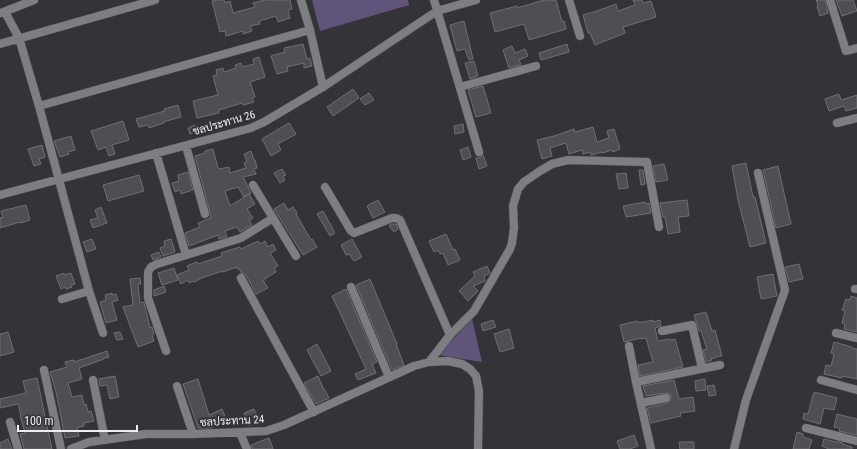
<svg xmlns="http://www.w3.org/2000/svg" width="857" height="449" font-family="'Roboto Condensed',Sarabun,sans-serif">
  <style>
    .green { fill: #60547b }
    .building { fill: #4f4e52; stroke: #6f6e73 }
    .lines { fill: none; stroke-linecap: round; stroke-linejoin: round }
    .street-casing { stroke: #525155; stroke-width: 9 }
    .street { stroke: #7e7d81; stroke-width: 8 }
    .labels { text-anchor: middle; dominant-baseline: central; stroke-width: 4; stroke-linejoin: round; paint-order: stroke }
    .street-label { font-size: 11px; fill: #edecef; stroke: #343337 }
  </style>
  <rect width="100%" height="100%" fill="#343337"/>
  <path class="green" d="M312,0H408L409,5L320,31Z
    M472,319L482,362L438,355Z"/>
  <path class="building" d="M215,0H224L225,3L230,1L233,13L255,7L253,3L265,0H290L292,9L288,10L290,18L278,22L276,16L259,21L260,24L250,26L252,31L243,34V31L226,36L225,31L220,32L212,1Z
    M544,0H556L562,22L564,21L566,29L529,40L524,24L495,32L490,13L517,6V8Z
    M633,0H642L643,3L651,1L656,17L623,27L625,33L595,45L590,33H588L583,15L594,12L616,4L618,11L635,5Z
    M816,0H825L828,13L820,16L817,6L818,5Z
    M836,0H853L857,11L842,16Z
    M464,21L473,59L469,60L465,49L457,51L450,25Z
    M303,44L307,59L310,58L312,66L304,68V63L287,67L288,71L277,74L271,56L285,52L284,48Z
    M567,44L569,52L541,60L539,53Z
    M512,46L515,53L525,49L528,56L519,60L521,65L509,68L503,50Z
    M259,57L265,77L250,82L255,97L252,98L254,102L243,105L242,103L219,110V113L197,118L193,101L218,95L213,76L217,75L216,70L223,68L224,72L236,68L235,65L241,63L242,67L254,64L253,59Z
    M474,61L478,76L470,79L465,63Z
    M483,86L491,113L476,117L468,90Z
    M353,89L359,98L333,116L327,107Z
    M369,93L374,100L365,105L360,99Z
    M839,94L841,100L857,95V108L846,111L844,106L829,111L825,99Z
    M178,105L181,117L163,122L164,123L149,128L148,125L139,127L136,119L165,111L164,109Z
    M123,121L129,140L112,145L115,154L109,156L106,147L98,150L91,131Z
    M289,123L296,134L278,144L281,150L271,156L262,139Z
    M463,124L464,132L455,134L454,126Z
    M195,125L197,131L190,134L188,128Z
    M593,127L597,142L609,138L607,131L614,129L620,149L613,152L612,150L603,153L602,152L591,155L590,152L583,154L582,150L569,154L566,143L550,148L552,156L542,159L537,140L554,136L574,129L575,132Z
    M71,136L75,150L68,152L69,154L60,157L54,141Z
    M42,145L45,157L39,159L41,164L34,166L28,149Z
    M468,147L471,157L463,160L460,150Z
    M213,149L218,168H219V169L229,167L230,173L246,168L244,163L247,162L244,154L251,151L254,160H255L257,168L254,169L256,174L243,177L251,193L244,197L238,187L225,191L230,206L249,194L255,204L247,209L253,218L249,220L252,225L240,232L237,227L225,231L227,237L219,239L218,235L189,246L185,233L200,227L198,223L211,218L210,213L195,156L205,153V151Z
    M483,155L487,166L479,169L476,158L481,157Z
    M746,163L753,197H755L766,243L750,247L738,200L732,166Z
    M664,164L668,180L656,182L653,166Z
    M778,166L791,224L776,228L763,170Z
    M282,169L286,175L283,176L285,180L280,183L274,173Z
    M639,170H643L645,184L641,185Z
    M188,172L193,190L181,194L180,190L175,192L172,183L179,181L178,175Z
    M626,173L628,188L619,189L616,174Z
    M139,175L144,191L108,201L103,185Z
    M378,200L385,212L373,218L367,206Z
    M687,200L689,216L678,217L680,232L668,234L665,217H663L660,203Z
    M645,202V204L649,203L651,213L626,217L623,206Z
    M284,203L288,210L293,207L297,213L296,214L311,240L312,239L317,247L303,255L274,209Z
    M26,205L30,220L21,223L20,222L0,228V218L3,217L1,211Z
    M101,207L107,223L93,228L90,220L98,218L95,210Z
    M323,211L335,233L330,236L317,214Z
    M391,224H396L398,229L394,232L389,226Z
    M446,234L453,250L455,249L460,260L448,265L443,253L440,254L438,250L434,252L429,241Z
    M92,239L96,249L87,252L83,242Z
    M171,239L175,252L163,256L160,248L165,246L164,241Z
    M352,239L362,257L354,261L349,254L346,255L341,245Z
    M258,241L260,244L265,241L268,247L273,244L276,250L270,253L278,266L274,268L276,272L263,280L268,288L256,294L246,275L241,273L239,268L237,269V267L223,272V271L204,277L194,282L193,281L189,283L188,280L181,284L177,275L189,270L187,266L197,262L198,264L222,256L221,253L227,251L240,247L241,249Z
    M159,252L161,257L153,260L151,255Z
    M799,264L803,279L789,282L785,267Z
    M487,266L490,273L484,276L485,281L473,286L478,291L468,301L459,291L475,276L473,272Z
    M174,268L178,280L162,285L158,273Z
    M64,273V275L71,273L75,284L71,285L72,287L66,289L65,287L61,289L56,276Z
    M773,274L777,296L761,299L757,277Z
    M140,278L141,284H138L140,303L144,302L150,328L152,327L154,334L152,335L154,341L138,347L123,307L133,305L130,279Z
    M370,279L397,344H396L404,365L392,370L356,285Z
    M164,286L166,292L154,296V290Z
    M346,289L377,362L372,364L376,373L358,380L355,374L366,369L332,296Z
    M112,293V295L116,294L118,300L112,302L117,320L106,323L100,302L106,300L105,295Z
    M851,296L857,298V332L844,329L845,324L842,323L845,311L842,310L846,299L850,300Z
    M706,312L712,331L715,330L722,356L715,357V358L711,359L712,360L706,362L703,350L707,349L701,331H699L694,315Z
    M493,320L496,327L483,331L481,324Z
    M653,320V322L660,320L661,326L655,328L658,341L670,339V340L675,339L683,367L640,376L638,365L653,362L646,338L641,339V338L624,342L620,325L637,321V322H644Z
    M509,329L514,348L500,352L494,334Z
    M8,332L14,352L0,356V334Z
    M120,332L123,339L117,340L114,333Z
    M834,342L852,347V348L857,349V379L842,376V378L824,374L826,365L831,366L834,354L831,353Z
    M317,344L331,371L321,376L307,350Z
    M107,351L109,357L104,358V359L79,368L82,379L68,383L72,397L82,395L84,405L86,404L88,412L91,411L94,421L84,423V426L77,428L79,436L65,438L56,392L50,372L67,367L65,362L74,360V362Z
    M115,376L119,397L110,399L107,385L100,386L99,379Z
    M318,376L324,390H325L329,398L316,404L304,383Z
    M37,378L49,435L52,449H24L20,434L25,433L20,415H21L18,404L0,408V399L26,393L23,381Z
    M198,379L209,415L222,409L226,419L212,425L213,427L211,428H198L183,384Z
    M705,379L706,390L696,391L695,381Z
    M674,380L679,399L693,397L695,411L680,413L681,416L651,423L647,408L667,403L671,400V397L670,394L665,393L646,396L643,386Z
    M714,385L716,395L709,396L707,386Z
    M814,392L837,398L834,410L824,408L820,424L803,419L804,413L808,414Z
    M254,409L257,417L259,415L263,422L256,425L254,423L249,426L244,413Z
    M837,414L857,419V435L839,431L840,428L834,427Z
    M797,432L803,434V437L812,440L809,449H793Z
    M634,435L638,446L630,449H620L617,441Z
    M269,438L273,449H252L251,445Z
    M8,439L12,449H0V443Z
    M824,439L836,442V441L843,443L842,444L852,447V449H827V448L822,446Z
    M679,442H694V449H680Z"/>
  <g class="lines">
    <defs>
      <path id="street" d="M301,0L310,30L323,87
        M434,0L479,152
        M569,0L580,36
        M830,0L846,51L857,48
        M5,12L19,38L39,106L89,291L103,333
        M1,13L34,0
        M0,44L155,0
        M460,87L536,66
        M39,106L310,30
        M837,123L857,118
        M186,146L205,214
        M156,153L186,255
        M253,185L296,256
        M325,187L351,231L354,233L392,218H396L400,220L450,335
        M0,195L251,128L264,122L323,87L437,11L476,0
        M241,278L314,412
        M351,287L389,377
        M855,289H857
        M62,299L89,291
        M662,331L692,325L702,368
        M836,333L857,338
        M629,346L636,382
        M166,351L148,298V272L151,267L157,264L241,238L273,218
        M429,362L450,335L474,311L510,249L512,243L514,228L513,206L518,189L524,182L540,171L552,164L568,160L647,162L659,227
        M44,370L61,449
        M93,380L105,440
        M821,380L857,390
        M177,386L193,434
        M641,403L666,398
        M10,422L18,449
        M806,428L857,441
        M240,433L247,449
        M71,449L89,442L146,434H193L266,431L284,425L414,366L429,362L448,361L462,364L470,369L476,376L479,391L478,449
        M651,449L636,382L720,365
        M734,449L746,400L785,290L758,173"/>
    </defs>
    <use href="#street" class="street-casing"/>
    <use href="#street" class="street"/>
  </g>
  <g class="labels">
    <g class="street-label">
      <text transform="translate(224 123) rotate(-16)">ชลประทาน 26</text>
      <text transform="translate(232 421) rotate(-3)">ชลประทาน 24</text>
    </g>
  </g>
  <path d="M18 425v6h119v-6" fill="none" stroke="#edecef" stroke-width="2"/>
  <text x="24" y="425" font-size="12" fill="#edecef" stroke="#343337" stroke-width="3" paint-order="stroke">100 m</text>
</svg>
